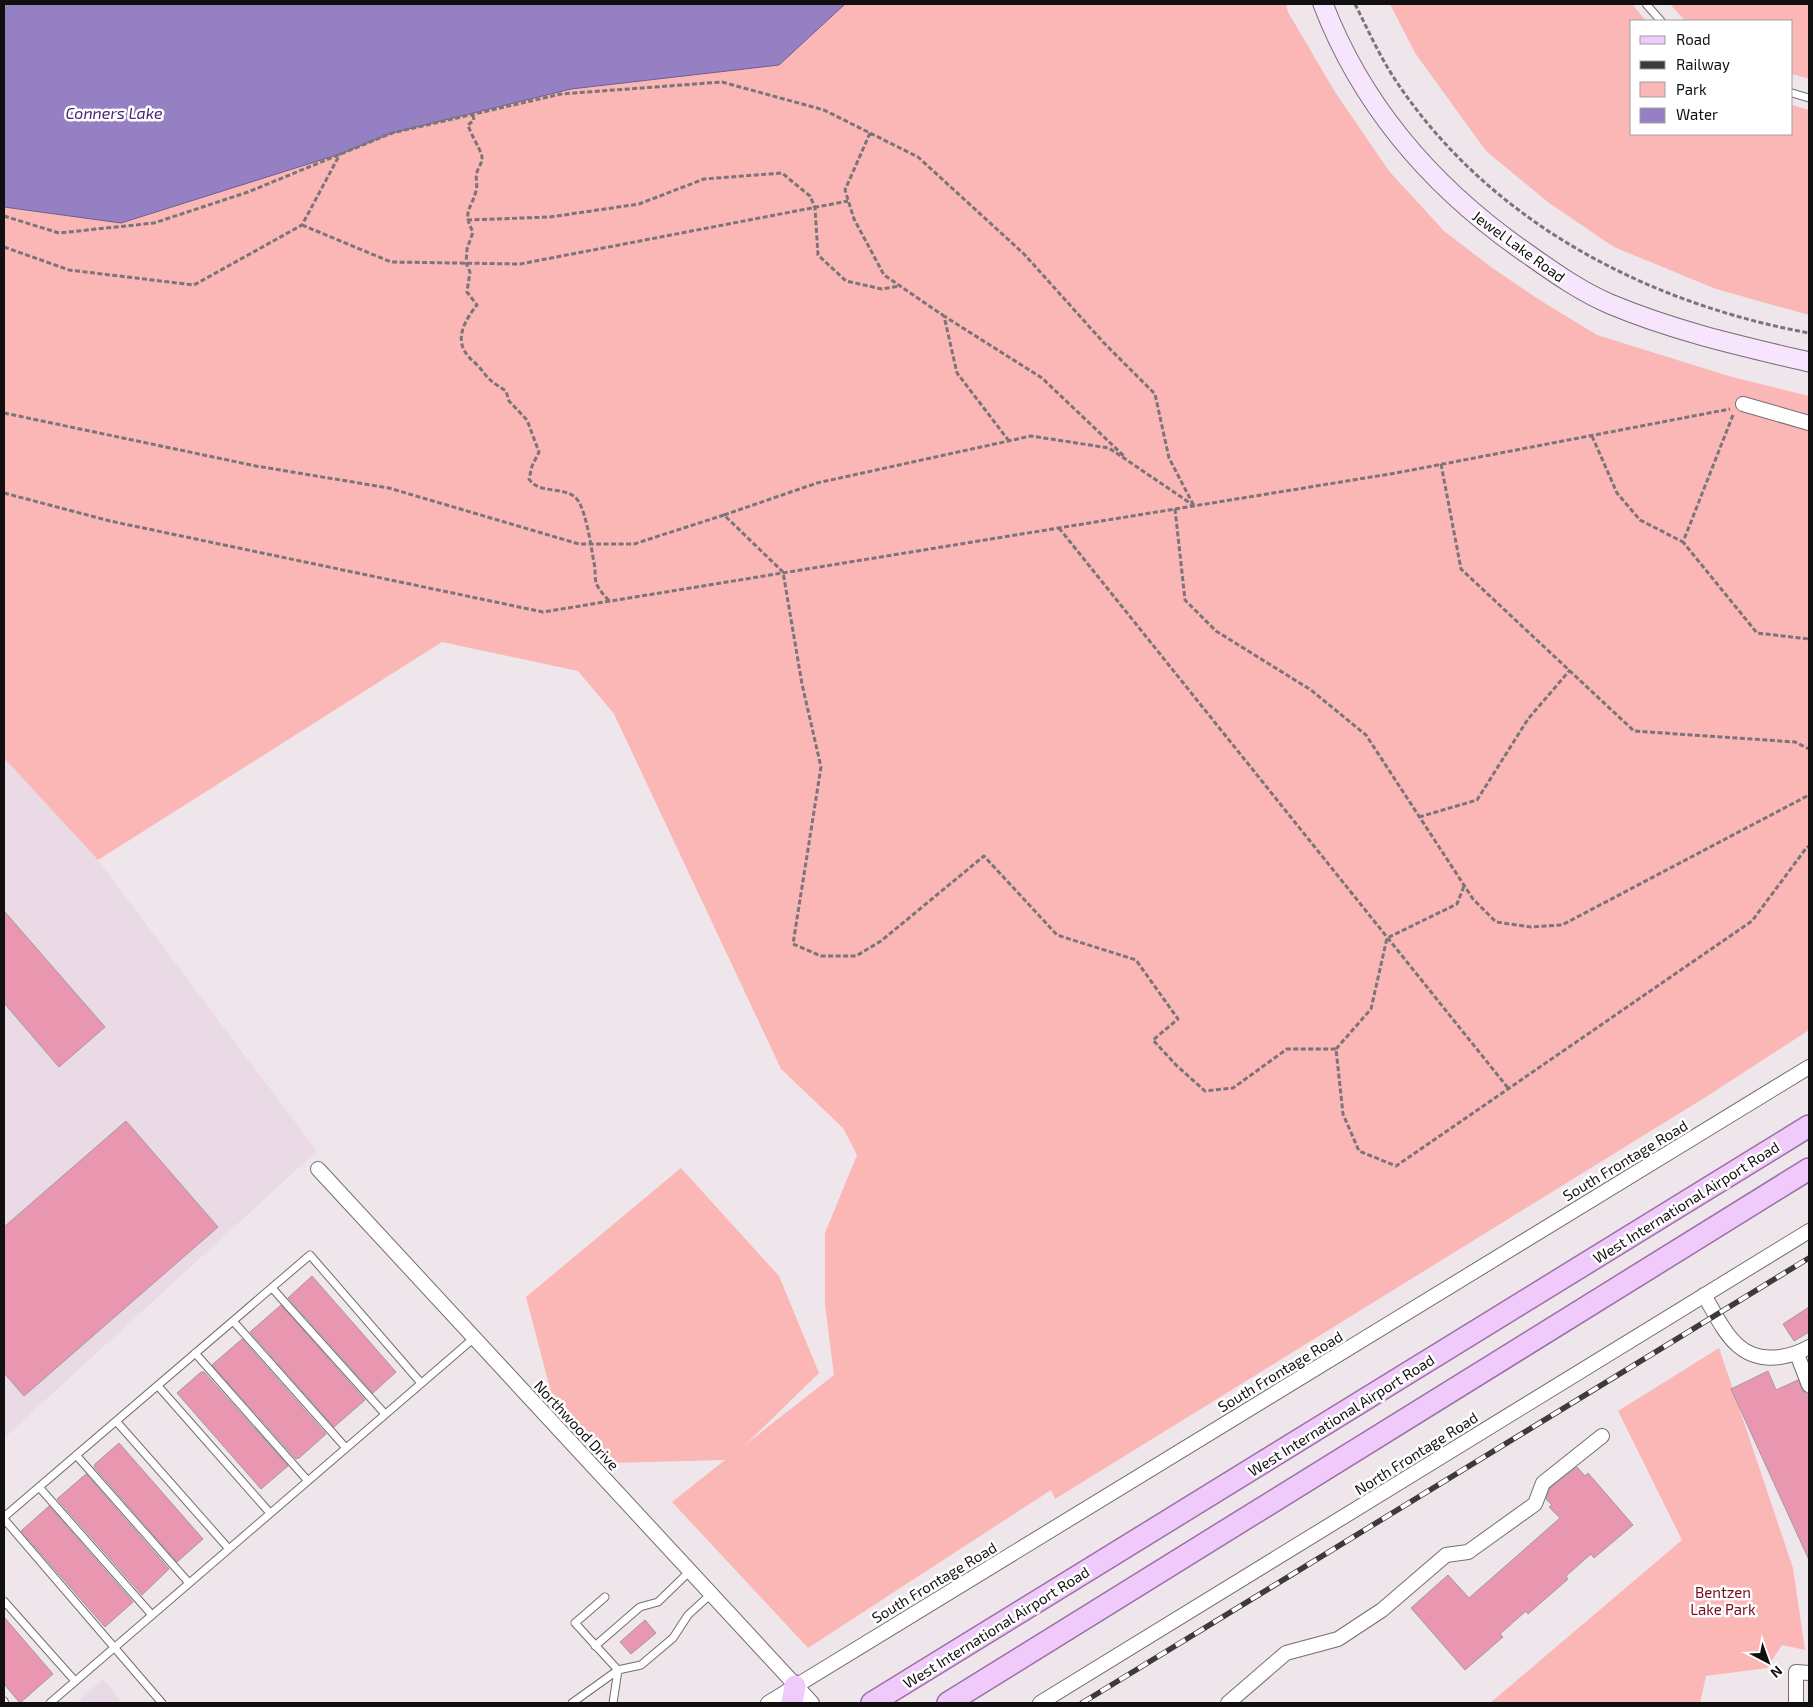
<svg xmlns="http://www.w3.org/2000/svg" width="1813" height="1707" font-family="'Exo 2',sans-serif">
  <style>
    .built { fill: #eadae5 }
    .green { fill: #fab7b5 }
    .water { fill: #9580c4; stroke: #6e5e8e }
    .building { fill: #e997b0; stroke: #a3999b }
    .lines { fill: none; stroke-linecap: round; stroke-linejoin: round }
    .service-casing { stroke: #756d72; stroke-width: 9 }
    .minor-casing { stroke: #756d72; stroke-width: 16 }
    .secondary-casing { stroke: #756d72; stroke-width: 21 }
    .primary-casing { stroke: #9a71a6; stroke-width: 24 }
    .path { stroke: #7b7579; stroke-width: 3; stroke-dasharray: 5 2.5; stroke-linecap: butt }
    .service { stroke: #fff; stroke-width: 7 }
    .minor { stroke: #fff; stroke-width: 14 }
    .secondary { stroke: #f7e4fd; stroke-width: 19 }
    .primary { stroke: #efcafa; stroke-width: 21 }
    .rail-casing { stroke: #3e393c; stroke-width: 5.5 }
    .rail { stroke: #fff; stroke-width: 4; stroke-dasharray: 11; stroke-linecap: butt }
    .labels { text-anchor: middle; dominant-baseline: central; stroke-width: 5; stroke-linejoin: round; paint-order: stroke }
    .street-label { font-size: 15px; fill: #120f11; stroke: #fff }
    .park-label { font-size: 15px; fill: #730e1c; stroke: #fff }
    .water-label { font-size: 16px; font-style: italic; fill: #472778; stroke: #fff }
  </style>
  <rect width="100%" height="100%" fill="#efe6eb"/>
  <path class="built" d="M4,758L98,860L317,1151L4,1438Z
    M103,1679L123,1703H76Z"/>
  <path class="green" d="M4,4H1286L1288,12L1335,92L1389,171L1444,231L1491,267L1538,299L1597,335L1732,377L1809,396V1030L1709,1095L1055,1499L1051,1490L808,1648L672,1502L725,1460L611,1463L552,1396L526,1297L681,1168L779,1276L819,1373L746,1444L834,1375L825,1305V1233L857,1155L843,1128L781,1069L614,714L578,671L442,642L98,860L4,758Z
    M1390,4H1632L1646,21H1632V134H1792V105L1809,110V315L1716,289L1614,247L1549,203L1486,151L1415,53Z
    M1670,4H1809V79L1792,74V21H1685Z
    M1719,1348L1793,1568L1805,1650L1782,1645L1767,1668L1706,1676L1700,1703H1490L1682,1540L1618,1411Z"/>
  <path class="water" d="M4,4H845L779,65L571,89L392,133L340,154L121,223L4,207Z"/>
  <path class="building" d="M4,911L105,1027L59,1067L4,1003Z
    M126,1121L218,1227L24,1396L4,1373V1227Z
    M312,1276L396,1372L373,1393L288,1298Z
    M281,1305L365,1400L334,1427L250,1332Z
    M1809,1307V1332L1794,1341L1783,1324Z
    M242,1339L326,1434L299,1458L296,1459L212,1365Z
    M1768,1371L1776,1390L1798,1380L1803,1391L1809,1395V1560L1731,1389Z
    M201,1372H204L288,1466L261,1489L177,1393Z
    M119,1443L203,1539L177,1562L94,1467L95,1464Z
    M1577,1467L1585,1476L1588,1473L1633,1525L1594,1558L1591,1554L1566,1576L1568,1579L1528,1614L1526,1611L1500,1634L1503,1637L1465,1670L1411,1608L1448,1575L1469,1598L1560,1518L1549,1507L1552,1505L1546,1499L1550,1488Z
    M86,1474L169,1569L142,1595L57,1499Z
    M49,1506L133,1602L105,1627L21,1531Z
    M4,1617L53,1674L20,1703L4,1684Z
    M645,1620L656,1633L631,1654L620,1642Z"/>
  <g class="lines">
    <defs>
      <path id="service" d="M1646,4L1661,21
        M1792,93L1809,98
        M272,1288L385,1414
        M233,1321L346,1448
        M195,1353L308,1481
        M158,1386L270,1513
        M116,1421L229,1549
        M76,1455L189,1583
        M39,1487L152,1615
        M4,1517L310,1255L421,1383
        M4,1519L162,1703
        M605,1597L575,1623L618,1670
        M4,1601L75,1681
        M595,1646L640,1607L658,1602L690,1571
        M4,1701L5,1703
        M50,1703L474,1338
        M572,1703L618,1670L641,1665L673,1638L688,1615L711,1594
        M613,1703L618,1670"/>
      <path id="minor" d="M1743,404L1809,423
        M318,1169L812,1703
        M1704,1295C1723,1327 1736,1363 1780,1357C1792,1355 1799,1353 1809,1347
        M1797,1354L1809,1385
        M768,1703L1809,1067
        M1040,1703L1809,1231
        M1228,1703L1286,1653L1338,1639L1382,1610L1446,1555L1468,1552L1535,1504L1543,1483L1602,1436
        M1796,1703V1672L1809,1673"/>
      <path id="secondary" d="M1323,4C1364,111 1438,193 1532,257C1556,274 1582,292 1610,304C1674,331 1741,346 1809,362"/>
      <path id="primary" d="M792,1703L795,1686
        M872,1703L1809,1126
        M948,1703L1809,1169"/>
    </defs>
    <use href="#service" class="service-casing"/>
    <use href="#minor" class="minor-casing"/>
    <use href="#secondary" class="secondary-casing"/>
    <use href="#primary" class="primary-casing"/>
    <path class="path" d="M1355,4C1368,30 1380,57 1396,81C1490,222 1646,303 1809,333
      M473,115L474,120L468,125C471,135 481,150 482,157C482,164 479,166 477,172C475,178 478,185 476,191C471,210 462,211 473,232L467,249L466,263L470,272L467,292L477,305C465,320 453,340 469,357C472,361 477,364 480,368C490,381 492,382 506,391L509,401L527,420L539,452L532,466L529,479C540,496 568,484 579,502C587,517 591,546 594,563C596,570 594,579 597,585C600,591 605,596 609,601
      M870,133L845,190L854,219L884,275L944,316
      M4,216L59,233L154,223L248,192L392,133L561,94L722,82L824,110L918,157L1024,254L1104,343L1155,394L1169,458L1194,506
      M467,220L550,217L639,204L704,179L782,173L810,196L815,208L818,255L846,281L882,289L900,286
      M302,225L391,262L520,264L848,201
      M4,247L69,270L194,285L302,225L340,154
      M4,413L256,466L389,488L579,544H634L724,515L783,572L802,684L821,767L793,944L821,956H856L881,941L984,856L1057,935L1136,960L1178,1019L1153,1040L1176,1065L1205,1091L1233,1088L1287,1049H1336L1343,1114L1359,1151L1396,1166L1752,921L1807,847H1809
      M1733,415L1683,542L1757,633L1809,639
      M1592,436L1617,493L1640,520L1683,542
      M1009,441L957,373L944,316L1042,378L1125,457
      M1441,464L1461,569L1634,731L1795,742L1809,749
      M4,493L110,521L543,612L1396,473L1730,409
      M1175,509L1185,600L1216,631L1311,690L1366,735L1473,899L1496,922L1531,927L1562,925L1809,795
      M724,515L817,483L1031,436L1109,448L1193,505
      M1059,528L1508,1088
      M1419,817L1477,800L1528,719L1570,670
      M1336,1049L1371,1009L1387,938L1457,904L1464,886"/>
    <use href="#service" class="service"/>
    <use href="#minor" class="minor"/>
    <use href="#secondary" class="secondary"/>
    <use href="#primary" class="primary"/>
    <defs>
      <path id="rail" d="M1082,1703L1809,1258"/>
    </defs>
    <use href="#rail" class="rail-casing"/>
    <use href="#rail" class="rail"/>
  </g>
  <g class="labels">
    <g class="street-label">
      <text transform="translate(1519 246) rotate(36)">Jewel Lake Road</text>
      <text transform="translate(1625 1160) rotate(-31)">South Frontage Road</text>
      <text transform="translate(1686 1202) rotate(-32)">West International Airport Road</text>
      <text transform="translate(1280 1371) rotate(-31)">South Frontage Road</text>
      <text transform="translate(1341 1415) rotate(-32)">West International Airport Road</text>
      <text transform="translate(577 1425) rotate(47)">Northwood Drive</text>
      <text transform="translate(1416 1453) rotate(-32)">North Frontage Road</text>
      <text transform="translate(934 1582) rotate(-31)">South Frontage Road</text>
      <text transform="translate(996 1627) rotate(-32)">West International Airport Road</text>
    </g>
    <g class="park-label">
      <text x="1723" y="1592">Bentzen<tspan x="1723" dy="17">Lake Park</tspan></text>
    </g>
    <g class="water-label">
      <text x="114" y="112">Conners Lake</text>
    </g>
  </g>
  <rect width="1813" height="1707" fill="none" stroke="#120f11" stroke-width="10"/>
  <rect x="1630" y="20" width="162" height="115" fill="#ffffff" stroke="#a09fa0"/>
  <rect x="1640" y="36" width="25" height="8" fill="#efcafa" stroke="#a09fa0"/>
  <text x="1676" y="45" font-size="15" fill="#120f11">Road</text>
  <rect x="1640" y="61" width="25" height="8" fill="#3e393c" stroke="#a09fa0"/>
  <text x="1676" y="70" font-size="15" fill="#120f11">Railway</text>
  <rect x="1640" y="82" width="25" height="15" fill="#fab7b5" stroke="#a09fa0"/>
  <text x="1676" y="95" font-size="15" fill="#120f11">Park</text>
  <rect x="1640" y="108" width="25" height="15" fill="#9580c4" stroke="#a09fa0"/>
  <text x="1676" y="120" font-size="15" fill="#120f11">Water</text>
  <g transform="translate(1768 1662) rotate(139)" stroke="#ffffff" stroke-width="4" paint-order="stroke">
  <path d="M0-4L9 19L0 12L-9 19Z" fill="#120f11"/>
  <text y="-8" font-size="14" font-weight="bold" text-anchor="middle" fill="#120f11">N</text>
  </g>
</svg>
